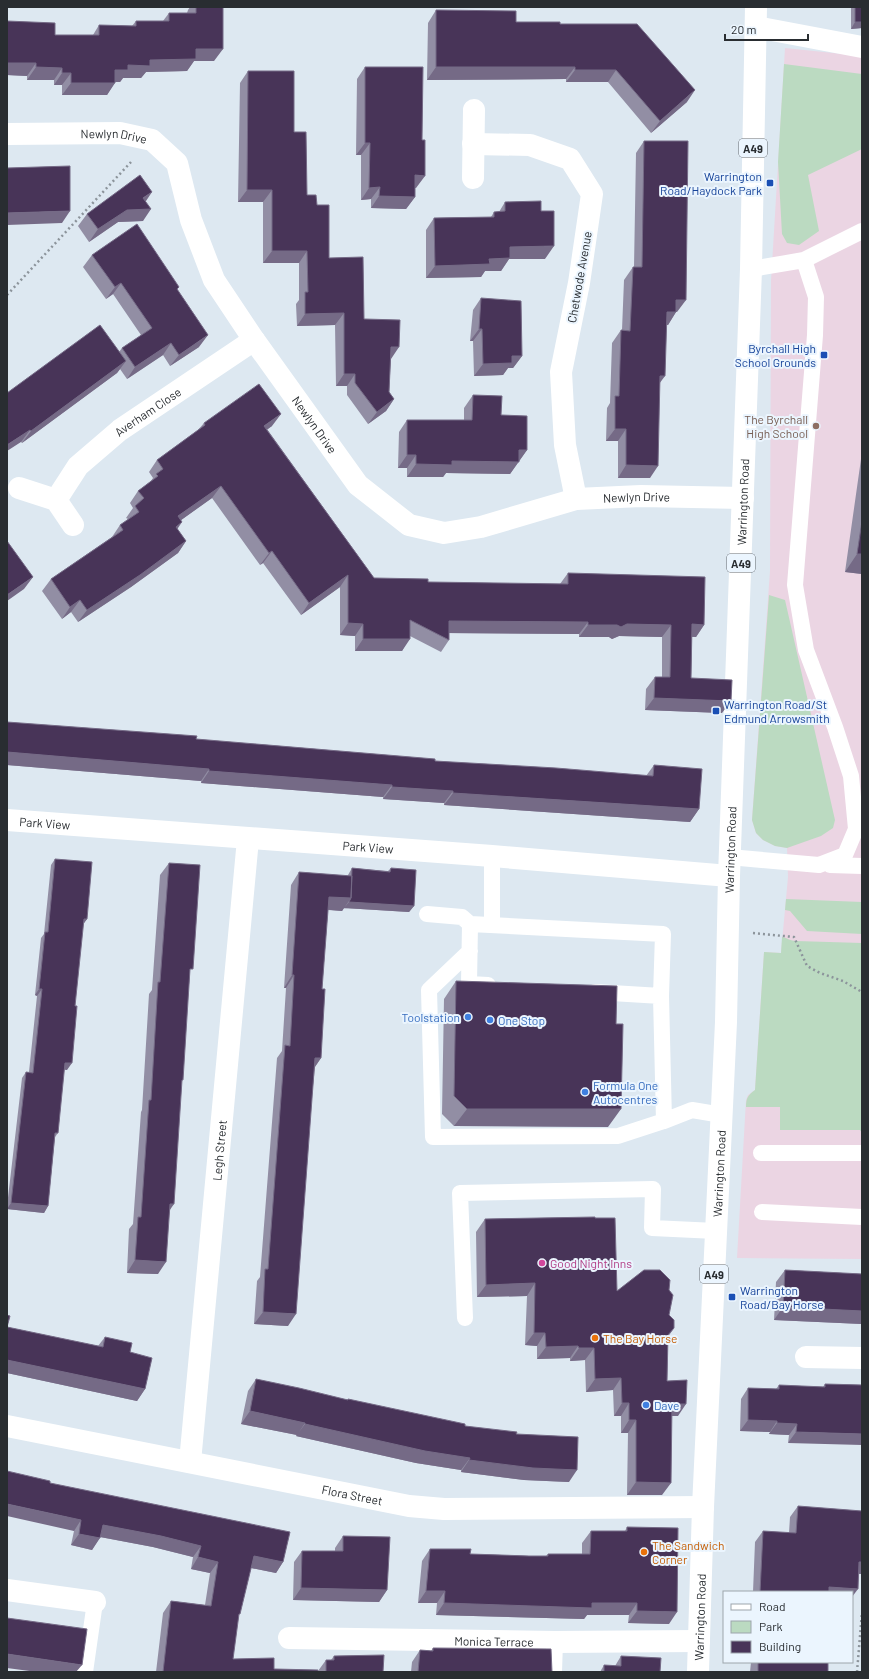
<svg xmlns="http://www.w3.org/2000/svg" width="869" height="1679" font-family="Barlow,sans-serif">
  <style>
    .education { fill: #ebd5e3 }
    .green { fill: #bbdac1 }
    .lines { fill: none; stroke-linecap: round; stroke-linejoin: round }
    .path { stroke: #8c949b; stroke-width: 2.5; stroke-dasharray: 2 3; stroke-linecap: butt }
    .service { stroke: #fff; stroke-width: 16 }
    .minor { stroke: #fff; stroke-width: 22 }
    .primary { stroke: #fff; stroke-width: 22 }
    .wall { fill: #928ea4 }
    .shaded-wall { fill: #756a86 }
    .building { fill: #483458; stroke: #756a86 }
    .transit-dot { fill: #1a4fb4; stroke: #ebf5fe; stroke-width: 1.5 }
    .education-dot { fill: #8d6e63; stroke: #ebf5fe; stroke-width: 1.5 }
    .shop-dot { fill: #3f7fe0; stroke: #ebf5fe; stroke-width: 1.5 }
    .hotel-dot { fill: #d1479c; stroke: #ebf5fe; stroke-width: 1.5 }
    .food-dot { fill: #e8710a; stroke: #ebf5fe; stroke-width: 1.5 }
    .labels { text-anchor: middle; dominant-baseline: central; stroke-width: 4; stroke-linejoin: round; paint-order: stroke }
    .shield { fill: #ebf5fe; stroke: #63696e; stroke-width: 1 }
    .shield-label { font-size: 11px; font-weight: bold; fill: #292d31 }
    .street-label { font-size: 12px; fill: #292d31; stroke: #ebf5fe }
    .transit-label { font-size: 12px; fill: #164399; stroke: #ebf5fe; text-anchor: end }
    .education-label { font-size: 12px; fill: #785e54; stroke: #ebf5fe; text-anchor: end }
    .shop-label { font-size: 12px; fill: #366cbe; stroke: #ebf5fe; text-anchor: start }
    .hotel-label { font-size: 12px; fill: #b23c85; stroke: #ebf5fe; text-anchor: start }
    .food-label { font-size: 12px; fill: #c56008; stroke: #ebf5fe; text-anchor: start }
  </style>
  <rect width="100%" height="100%" fill="#dde8f1"/>
  <path class="education" d="M785,48L862,56V1259L737,1258L746,1100L748,1095L755,1090L764,952L781,953L788,877L787,848L775,846L763,840L756,833L752,820L770,571L771,281Z"/>
  <path class="green" d="M784,64L862,74V149L808,175L819,231L799,245L787,243L782,234L778,162Z
    M769,595L785,600L835,820L833,828L821,836L787,848L775,846L763,840L756,833L752,820Z
    M786,899L862,902V934L807,931L790,911L785,910Z
    M782,937C788,938 790,941 796,941L862,943V1133L860,1130H780V1107H746C746,1098 748,1095 755,1090L764,952L781,953Z"/>
  <g class="lines">
    <path class="path" d="M7,295L131,162
      M753,933L794,937L807,966L820,973L843,981L862,992
      M857,1672L862,1612"/>
    <path class="service" d="M804,260L862,231
      M729,857L819,865L845,855L856,829L851,776L835,727L806,650L795,585L815,335L816,297L804,260L751,269
      M830,865L862,866
      M427,914L462,917L470,924
      M492,925V856
      M470,951L429,990L433,1137L618,1136L664,1121
      M488,985L469,984L470,924L663,934L661,996L664,1121L692,1110L722,1115
      M595,992L661,996
      M761,1153H862
      M762,1212L862,1217
      M465,1318L460,1193L653,1189L652,1228L716,1231
      M85,1672L95,1602
      M554,1672L555,1642"/>
    <g class="minor">
      <path d="M756,27L862,47"/>
      <path id="s1" d="M7,134L120,133L152,140L177,163L191,220L214,280L254,340L358,485L409,525L444,533L481,527L576,499L641,496L743,498"/>
      <path d="M473,144L530,145L570,159L592,194L579,283L561,372L565,445L576,499"/>
      <path d="M473,178L474,110"/>
      <path d="M19,488L56,500L73,525"/>
      <path id="s2" d="M56,500L78,466L120,430L254,340"/>
      <path id="s3" d="M7,820L492,856L729,876"/>
      <path d="M806,1357L862,1358"/>
      <path id="s4" d="M7,1426L409,1506L444,1509L703,1507"/>
      <path id="s5" d="M190,1462L248,839"/>
      <path d="M7,1590L95,1602"/>
      <path id="s6" d="M289,1638L555,1642L699,1641"/>
    </g>
    <path class="primary" id="s7" d="M698,1672L703,1507L726,1022L729,876L751,269L756,7"/>
  </g>
  <path class="wall" d="M190,7H223L214,61H194L187,71L146,72L141,78H123L120,82H115L107,95H62V85H54V80H27V76L7,75V21L55,35H93L99,25L132,26L136,21H163L169,13H187L188,10Z
    M851,7H862V28L851,29Z
    M436,10L516,22L560,24L687,102L651,133L608,82H566V79L427,80L428,23Z
    M365,67L422,140L416,188H415V197L406,209L371,208V199L361,200V155H356L357,79Z
    M248,71L294,132L307,195L317,205L329,258L364,319L391,359L389,392L394,399L386,411L368,424L347,395V386H336L335,325L297,326L296,304L299,300V263H263V202H238L240,83Z
    M644,141L677,312H676L668,325H666L650,478H618V441H606L607,408L610,403L612,343L621,330H622L624,280L633,267H634L636,153Z
    M146,201L143,221L118,222L89,242L78,226L87,214Z
    M505,202L541,211L545,259H509L501,271H485L481,277L426,278V230L434,218L491,217L494,212H499Z
    M92,255L177,290L199,347L170,366L163,355L127,379L120,369L117,373L22,443L21,442L7,393L119,352L122,348L141,335L113,294L106,299L83,267Z
    M481,298L522,356L513,368H508L503,375L474,376L473,341H470L473,310Z
    M473,395L501,415L527,450L510,474L446,473L443,477H407V468H398L399,432L407,420H464V408Z
    M204,423L272,426L267,429L374,578L428,582L560,584L568,573L704,625L696,637H692L691,678L722,713L645,710L646,689L655,677H662V637L619,636L612,639L609,637H579V634L449,633V640L441,652L410,636L402,651H355V636L340,635V587L301,615L263,563L260,565L212,498L181,520L177,529L186,541L178,553L131,587L78,622L71,612L62,619L42,591L51,579L112,537L120,525L128,519L126,518L133,508L130,503L138,491L151,481L153,478L149,472L157,460L198,430Z
    M862,452V574L845,572Z
    M7,722L435,761L646,776L654,765L699,809L690,822L444,805V803L383,799V797L201,783V781L7,765Z
    M55,859L87,919L83,924L67,1070L64,1069L58,1133L55,1137L48,1206L44,1213L7,1209V1206L22,1078L26,1072H29L37,996L35,995L41,938L44,934L51,865Z
    M169,863L190,973L181,1083L170,1210L158,1274L127,1273L129,1229L133,1224L141,1112L142,1110L149,994L152,990L160,875Z
    M352,868L388,871L391,868L414,906L409,912L344,908L342,911L328,910L322,989L321,1058L315,1067L288,1326L254,1324L257,1281L260,1277L277,1058L282,1051L286,988H284L291,885L299,872L348,876V875Z
    M456,981L608,1127L454,1126L442,1114L444,999Z
    M595,1218L617,1291L669,1290V1315L674,1328L668,1337L667,1381L678,1416H671L662,1495H627L628,1433H621V1416H614L613,1390L586,1392L585,1360L570,1361V1358L537,1359V1346L525,1345L527,1296L477,1297L476,1232L485,1219Z
    M785,1270L862,1274V1324L774,1320L776,1282Z
    M7,1315V1327L98,1346L105,1337L130,1352L145,1389L137,1401L7,1373Z
    M256,1379L347,1400L348,1399L465,1426L516,1434L569,1482L524,1480L461,1472V1470L416,1463L296,1436L297,1435L241,1424L248,1391Z
    M825,1384L862,1385L788,1443L789,1435L769,1434L770,1432L740,1431L741,1399L748,1388L776,1389L779,1385L823,1387Z
    M50,1483L283,1562L276,1573L251,1568L238,1616L233,1659L274,1669L318,1671L326,1660H331L334,1656L383,1672H156L163,1613L171,1601L205,1605L210,1573L191,1569L193,1557L153,1547L100,1537L92,1550L71,1545L74,1531Z
    M798,1506L862,1574H858L852,1592H753L755,1542L763,1531L789,1533L790,1517Z
    M627,1527L669,1624L628,1623L629,1615H587L584,1619L436,1615L437,1603H418L422,1561L430,1549L470,1554L529,1556H546L548,1554H582V1543L591,1531H625Z
    M343,1536L387,1590L379,1602L293,1600L294,1562L302,1551H335V1548Z
    M433,1648L552,1672H411L412,1662L420,1650L431,1651Z
    M621,1656L660,1672H600L604,1665L615,1666Z
    M751,1662H828V1672H750Z"/>
  <path class="shaded-wall" d="M855,22H862V28L851,29Z
    M196,49H223L214,61H194L187,71L146,72L141,78H123L120,82H107L115,70L128,65Z
    M7,63H36L27,76L7,75Z
    M36,67L62,68L54,80H27Z
    M436,67H575L566,79L427,80Z
    M575,70H616L608,82H566Z
    M62,73H71L62,85H54Z
    M71,83H115L107,95H62Z
    M695,90L687,102L651,133L660,121Z
    M365,143H370L361,155H356Z
    M415,175L425,176L416,188L407,187Z
    M380,187L371,199L361,200L369,188Z
    M247,190H272L263,202H238Z
    M152,192L144,204L151,209L143,221L118,222L89,242L98,229Z
    M379,196L415,197L406,209L371,208Z
    M70,211L62,223L7,225V213Z
    M554,246L545,259H509L501,271H485L481,277L426,278L435,266L489,259L510,247Z
    M272,251H307L299,263H263Z
    M121,283L113,294L106,299L115,287Z
    M676,300H686L677,312H668Z
    M667,312H676L668,325L658,324Z
    M344,313L335,325L297,326L305,314Z
    M479,329H482L473,341H470Z
    M208,335L199,347L170,366L179,355Z
    M171,343L163,355L127,379L135,367Z
    M391,347H399L391,359H382Z
    M512,356H522L513,368H508L503,375L474,376L483,364Z
    M126,361L117,373L22,443L31,431Z
    M344,374H355L347,386H336Z
    M660,376H665L656,388Z
    M394,399L386,411L368,424L377,412Z
    M281,414L272,426L256,438L264,426Z
    M615,429H626L618,441H606Z
    M30,430L21,442L7,451V445Z
    M519,450H527L510,474L446,473L443,477H407L416,464L452,461Z
    M407,455H416L407,468H398Z
    M626,465L658,466L650,478H618Z
    M221,486L212,498L170,528L178,516Z
    M182,522L174,534L176,527Z
    M186,541L178,553L131,587L78,622L87,610Z
    M272,551L263,563L260,565L269,553Z
    M857,554H862V574L845,572Z
    M348,575L340,587L301,615L309,603Z
    M33,577L24,589L7,601V595Z
    M80,600L71,612L62,619L70,607Z
    M449,621L588,622L579,634L441,633Z
    M348,623L363,624L355,636L340,635Z
    M627,624L671,625L662,637L619,636L612,639L609,637H579L588,625Z
    M692,624L704,625L696,637L683,636Z
    M363,639H410L402,651H355Z
    M654,698L731,701L722,713L645,710Z
    M7,752L209,769L201,781L7,765Z
    M209,771L392,785L383,797L201,783Z
    M392,787L453,791L444,803L383,799Z
    M453,793L699,809L690,822L444,805Z
    M329,897L351,898L342,911L320,909Z
    M349,902L414,906L409,912L344,908Z
    M84,919H87L82,926Z
    M292,975H294L286,988H284Z
    M39,989H42L37,996L35,995Z
    M315,1058H321L312,1071Z
    M65,1063H72L67,1070L60,1069Z
    M467,1109H621L608,1127L454,1126Z
    M11,1203L48,1206L44,1213L7,1209Z
    M170,1204H174L165,1217Z
    M135,1260L166,1262L158,1274L127,1273Z
    M535,1283L527,1296L477,1297L486,1285Z
    M783,1307L862,1311V1324L774,1320Z
    M263,1312L296,1314L288,1326L254,1324Z
    M534,1333H545L537,1346L525,1345Z
    M578,1346L570,1358L537,1359L546,1347Z
    M579,1348H594L585,1360L570,1361Z
    M7,1360L145,1389L137,1401L7,1373Z
    M621,1378L613,1390L586,1392L595,1379Z
    M622,1403H629L621,1416H614Z
    M672,1404H686L678,1416H663Z
    M250,1411L305,1423L297,1435L241,1424Z
    M629,1420H636L628,1433H621Z
    M748,1420L777,1421L770,1432L740,1431Z
    M777,1423L797,1424L789,1435L769,1434Z
    M305,1424L470,1458L461,1470L416,1463L296,1436Z
    M796,1432L862,1434V1445L788,1443Z
    M469,1460L577,1470L569,1482L524,1480L461,1472Z
    M636,1482L671,1483L662,1495H627Z
    M7,1504L81,1520L74,1531L7,1516Z
    M103,1525L161,1536L201,1546L193,1557L153,1547L95,1536Z
    M79,1534L100,1538L92,1550L71,1545Z
    M254,1556L283,1562L276,1573L246,1567Z
    M198,1557L218,1562L210,1573L191,1569Z
    M859,1562H862V1574L851,1573Z
    M829,1587L858,1589L852,1597V1592H826Z
    M301,1588L387,1590L379,1602L293,1600Z
    M426,1591H445L437,1603H418Z
    M444,1603H637L629,1615H587L584,1619L436,1615Z
    M637,1611L677,1612L669,1624L628,1623Z
    M7,1654L82,1665L76,1672H37L7,1668Z"/>
  <path class="building" d="M196,7H223V49H196V59L150,60V66L128,65V70H115V83H71V73H62V68L36,67V63H7V21L55,23V35H99V25L136,26V21H169V13H196Z
    M855,7H862V22H855Z
    M436,10L516,11V22H560V24H637L695,90L660,121L616,70H575V67H436Z
    M365,67H423L422,140H425V176L415,175V197L379,196L380,187L369,188L370,143H365Z
    M248,71H294V132H306L307,195H316L317,205H329V258L363,257L364,319L400,320L399,347H391L389,392L394,399L377,412L355,383V374H344V313L305,314V292H308L307,251H272V190H247Z
    M644,141H688L686,300H676V312H667L665,376H660L658,466L626,465V429H615V396H619L621,330L630,331L633,267H642Z
    M7,166V168L70,166V211L7,213Z
    M140,175L152,192L143,198L151,209L127,210L98,229L87,214Z
    M541,201V211H554V246L510,247V258L489,259L490,264L435,266L434,218L494,217V212L505,211V202Z
    M137,224L179,287L177,289L208,335L179,355L171,343L135,367L122,348L152,328L121,283L115,287L92,255Z
    M481,298L521,301L522,356H512V363L483,364L482,329H479Z
    M100,325L126,361L31,431L30,430L7,445V393Z
    M259,384L281,414L264,426L374,578L428,579V582L568,584V573L705,577L704,625L692,624L691,678L732,680L731,701L654,698L655,677H670L671,625L627,624L621,627L617,625H588V622L449,621V640L410,620V639H363V624L348,623V575L309,603L272,551L269,553L221,486L178,516L182,522L176,527L186,541L140,575L87,610L80,600L70,607L51,579L123,530L120,525L139,512L135,506L144,498L138,491L158,476L156,474L163,469L157,460L205,425L204,423Z
    M473,395L502,396L501,415L527,416V450H519V462L452,461V465L416,464V455H407V420H472Z
    M862,521V554H857Z
    M7,541L33,577L7,595Z
    M7,722L197,736L196,739L435,759V761L556,768L653,776L654,765L702,769L699,809L453,793V791L392,787V785L209,771V769L7,752Z
    M55,859L92,862L87,919H84L75,1006H77L72,1063H65L58,1133H55L48,1206L11,1203L26,1072L33,1073L42,989H39L42,961L45,932H48Z
    M169,863L200,865L193,969H190L183,1080H182L174,1204H170L166,1262L135,1260L138,1217H141L149,1100H151L158,982H160Z
    M352,868L390,872L391,868L416,870L414,906L349,902L351,898Z
    M299,872L352,876L351,898L329,897L322,989H325L321,1058H315L296,1314L263,1312L265,1269H268L285,1045L290,1046L294,975H292Z
    M456,981L617,986L616,1024H623L621,1109H467L454,1096Z
    M595,1217V1218H615L617,1291L644,1270H660L670,1280L669,1290L673,1295L669,1315L674,1320V1328L668,1335L667,1381L687,1380L686,1404H672L671,1483L636,1482V1420H629V1403H622L621,1378L595,1379L594,1348H579L578,1346L546,1347L545,1333H534L535,1283L486,1285L485,1219Z
    M785,1270L862,1274V1311L783,1307Z
    M7,1315L10,1316L7,1327L103,1347L105,1337L132,1343L130,1352L152,1358L145,1389L7,1360Z
    M256,1379L299,1388L348,1400V1399L465,1424V1426L517,1432L516,1434L578,1437L577,1470L533,1468L469,1460L470,1458L425,1451L305,1424V1423L250,1411Z
    M825,1384L862,1385V1434L796,1432L797,1424L777,1423V1421L748,1420V1388L779,1389V1385L825,1387Z
    M7,1471L50,1481V1483L290,1532L283,1562L254,1556L240,1614H239L233,1659L274,1658V1669L318,1670V1672H163L171,1601L211,1606L218,1562L198,1557L201,1546L161,1536L103,1525L100,1538L79,1534L81,1520L7,1504Z
    M798,1506L862,1511V1562H859L858,1589L829,1587V1592H760L763,1531L796,1533Z
    M627,1527L678,1528L677,1612L637,1611V1603H592V1608L444,1603L445,1591H426L430,1549H471L470,1554L529,1556H548V1554H590L591,1531H627Z
    M343,1536L390,1537L387,1590L301,1588L302,1551H343Z
    M7,1618L87,1629L82,1665L7,1654Z
    M433,1648L551,1649L552,1672H418L420,1650L433,1651Z
    M384,1655L383,1672H326V1660H334V1656Z
    M621,1656L661,1658L660,1672H604V1665L621,1666Z
    M758,1662H828V1672H758Z"/>
  <g class="transit-dot">
    <rect x="766" y="179" width="8" height="8" rx="2"/>
    <rect x="820" y="351" width="8" height="8" rx="2"/>
    <rect x="712" y="707" width="8" height="8" rx="2"/>
    <rect x="728" y="1293" width="8" height="8" rx="2"/>
  </g>
  <circle class="education-dot" cx="816" cy="426" r="4"/>
  <g class="shop-dot">
    <circle cx="468" cy="1017" r="4"/>
    <circle cx="490" cy="1020" r="4"/>
    <circle cx="585" cy="1092" r="4"/>
    <circle cx="646" cy="1405" r="4"/>
  </g>
  <circle class="hotel-dot" cx="542" cy="1263" r="4"/>
  <g class="food-dot">
    <circle cx="595" cy="1338" r="4"/>
    <circle cx="644" cy="1552" r="4"/>
  </g>
  <g class="labels">
    <g class="shield">
      <rect x="739" y="139" width="28" height="18" rx="3"/>
      <rect x="727" y="554" width="28" height="18" rx="3"/>
      <rect x="700" y="1265" width="28" height="18" rx="3"/>
    </g>
    <g class="shield-label">
      <text x="753" y="148">A49</text>
      <text x="741" y="563">A49</text>
      <text x="714" y="1274">A49</text>
    </g>
    <g class="street-label">
      <text stroke="none"><textPath href="#s1" startOffset="107">Newlyn Drive</textPath></text>
      <text transform="translate(579 277) rotate(-80)">Chetwode Avenue</text>
      <text stroke="none"><textPath href="#s2" startOffset="129">Averham Close</textPath></text>
      <text stroke="none"><textPath href="#s1" startOffset="479">Newlyn Drive</textPath></text>
      <text stroke="none"><textPath href="#s1" startOffset="851">Newlyn Drive</textPath></text>
      <text stroke="none"><textPath href="#s7" startOffset="1171">Warrington Road</textPath></text>
      <text stroke="none"><textPath href="#s3" startOffset="38">Park View</textPath></text>
      <text stroke="none"><textPath href="#s3" startOffset="362">Park View</textPath></text>
      <text stroke="none"><textPath href="#s7" startOffset="823">Warrington Road</textPath></text>
      <text stroke="none"><textPath href="#s5" startOffset="313">Legh Street</textPath></text>
      <text stroke="none"><textPath href="#s7" startOffset="499">Warrington Road</textPath></text>
      <text stroke="none"><textPath href="#s4" startOffset="352">Flora Street</textPath></text>
      <text stroke="none"><textPath href="#s7" startOffset="55">Warrington Road</textPath></text>
      <text stroke="none"><textPath href="#s6" startOffset="205">Monica Terrace</textPath></text>
    </g>
    <g class="transit-label">
      <text x="762" y="176">Warrington<tspan x="762" dy="14">Road/Haydock Park</tspan></text>
      <text x="816" y="348">Byrchall High<tspan x="816" dy="14">School Grounds</tspan></text>
      <text x="724" y="704" text-anchor="start">Warrington Road/St<tspan x="724" dy="14">Edmund Arrowsmith</tspan></text>
      <text x="740" y="1290" text-anchor="start">Warrington<tspan x="740" dy="14">Road/Bay Horse</tspan></text>
    </g>
    <g class="education-label">
      <text x="808" y="419">The Byrchall<tspan x="808" dy="14">High School</tspan></text>
    </g>
    <g class="shop-label">
      <text x="460" y="1017" text-anchor="end">Toolstation</text>
      <text x="498" y="1020">One Stop</text>
      <text x="593" y="1085">Formula One<tspan x="593" dy="14">Autocentres</tspan></text>
      <text x="654" y="1405">Dave</text>
    </g>
    <g class="hotel-label">
      <text x="550" y="1263">Good Night Inns</text>
    </g>
    <g class="food-label">
      <text x="603" y="1338">The Bay Horse</text>
      <text x="652" y="1545">The Sandwich<tspan x="652" dy="14">Corner</tspan></text>
    </g>
  </g>
  <rect width="869" height="1679" fill="none" stroke="#292d31" stroke-width="16"/>
  <rect x="723" y="1591" width="130" height="72" fill="#ebf5fe" stroke="#9da5ac"/>
  <rect x="731" y="1604" width="20" height="6" fill="#ffffff" stroke="#9da5ac"/>
  <text x="759" y="1611" font-size="12" fill="#292d31">Road</text>
  <rect x="731" y="1621" width="20" height="12" fill="#bbdac1" stroke="#9da5ac"/>
  <text x="759" y="1631" font-size="12" fill="#292d31">Park</text>
  <rect x="731" y="1641" width="20" height="12" fill="#483458" stroke="#9da5ac"/>
  <text x="759" y="1651" font-size="12" fill="#292d31">Building</text>
  <path d="M725 34v6h83v-6" fill="none" stroke="#292d31" stroke-width="2"/>
  <text x="731" y="34" font-size="12" fill="#292d31" stroke="#ebf5fe" stroke-width="3" paint-order="stroke">20 m</text>
</svg>
